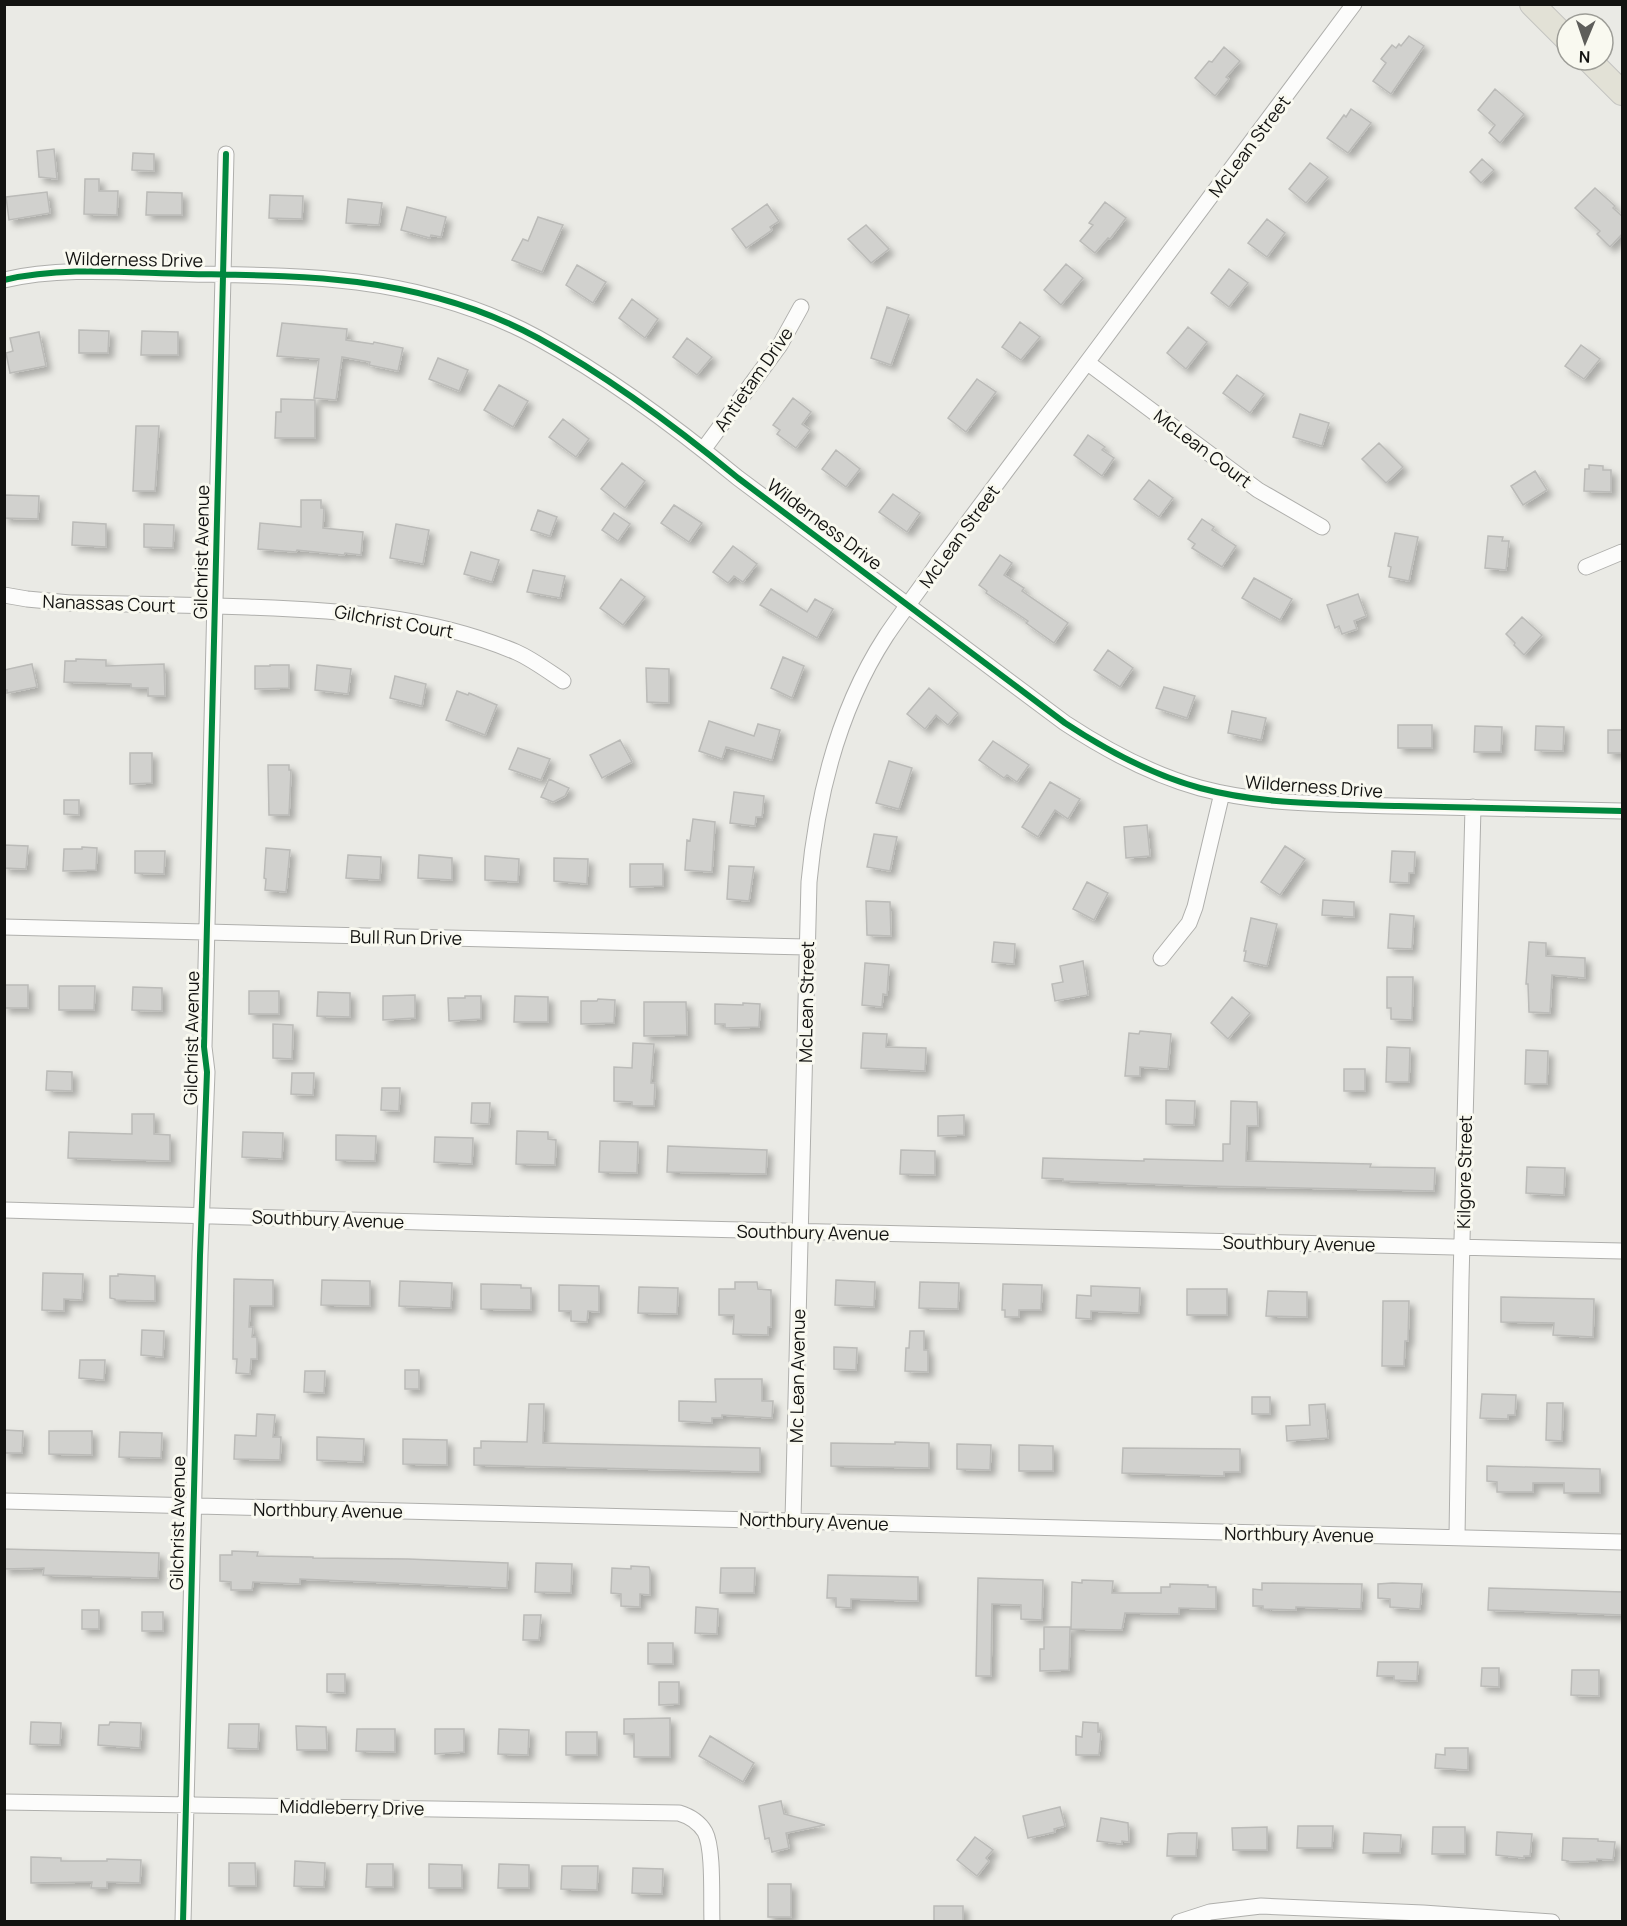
<svg xmlns="http://www.w3.org/2000/svg" width="1627" height="1926" font-family="Manrope,sans-serif">
  <style>
    .building { fill: #d1d1ce; stroke: #bbbbb8; stroke-width: 1.5; filter: url(#shadow) }
    .lines { fill: none; stroke-linecap: round; stroke-linejoin: round }
    .minor-casing { stroke: #afafac; stroke-width: 17 }
    .primary-casing { stroke: #c4c4c1; stroke-width: 26 }
    .minor { stroke: #fcfcfb; stroke-width: 15 }
    .primary { stroke: #e2e1d6; stroke-width: 24 }
    .cycleway-casing { stroke: #f9f9f0; stroke-width: 10 }
    .cycleway { stroke: #00873e; stroke-width: 6 }
    .labels { text-anchor: middle; dominant-baseline: central; stroke-width: 6; stroke-linejoin: round; paint-order: stroke }
    .street-label { font-size: 18px; fill: #131311; stroke: #f9f9f0 }
  </style>
  <defs>
    <filter id="shadow"><feDropShadow dx="5" dy="5" stdDeviation="3" flood-color="#0004"/></filter>
  </defs>
  <rect width="100%" height="100%" fill="#eaeae5"/>
  <path class="building" d="M1409,36L1424,46L1391,94L1373,81L1386,63L1381,59L1392,45L1396,48L1399,44L1401,46Z
    M1224,47L1240,61L1226,77L1229,79L1215,96L1195,78L1209,61L1212,62Z
    M1495,89L1524,114L1500,143L1489,133L1495,125L1478,110Z
    M1351,109L1371,123L1348,153L1327,138L1344,115L1346,117Z
    M54,149L57,179L39,177L37,151Z
    M133,153L154,154V171L132,170Z
    M1482,159L1494,170L1481,183L1470,172Z
    M1310,163L1328,177L1306,203L1289,189Z
    M85,179H99V191H118L117,215L84,214Z
    M1595,188L1615,206L1613,208L1623,217V233L1610,247L1597,234L1600,231L1575,208Z
    M47,192L50,213L9,220L6,197Z
    M147,192L182,193V215H146Z
    M270,195L303,196L302,219L269,218Z
    M348,199L382,203L379,225L346,223Z
    M1105,202L1126,218L1110,239L1108,238L1095,253L1080,241L1093,225L1089,223Z
    M767,204L779,221L770,227L772,230L746,248L732,229Z
    M407,207L446,217L441,237L431,235L430,238L401,230Z
    M538,217L563,225L542,272L512,260L523,239L528,241Z
    M1267,219L1285,233L1267,257L1248,243Z
    M866,225L889,249L871,263L848,239Z
    M1066,264L1083,278L1061,305L1044,290Z
    M577,265L606,282L593,303L566,285Z
    M1229,269L1248,283L1229,307L1211,293Z
    M632,299L658,319L645,338L619,318Z
    M887,307L909,315L891,365L871,358Z
    M1020,322L1040,337L1021,360L1002,347Z
    M282,323L347,329L346,340L373,344L374,342L403,348L398,371L369,365L370,362L342,357L336,400L314,398L319,359L277,356Z
    M1188,327L1207,342L1186,369L1167,353Z
    M79,330L109,331L108,353H79Z
    M142,331L178,332V355H141Z
    M39,332L46,366L10,373L6,353L13,351L10,338Z
    M687,338L712,357L697,375L673,357Z
    M1581,345L1600,359L1584,379L1565,366Z
    M438,358L468,370L459,391L429,379Z
    M1237,375L1264,394L1250,413L1223,393Z
    M977,379L996,392L966,432L948,418Z
    M499,385L528,401L513,427L484,410Z
    M793,398L811,412L802,424L810,430L796,448L777,434L780,430L773,425Z
    M281,399L315,400V438H275L276,412H281Z
    M1300,414L1329,423L1322,446L1293,437Z
    M563,419L589,439L576,457L549,437Z
    M136,426H159L155,491H133Z
    M1088,435L1105,447L1102,450L1114,458L1102,476L1074,455Z
    M1379,443L1403,467L1386,483L1362,459Z
    M836,450L860,469L846,487L822,469Z
    M622,463L645,481L625,508L601,489Z
    M1589,465L1603,466V470H1611V492L1584,491L1585,469H1589Z
    M1535,471L1547,490L1523,505L1511,486Z
    M1149,480L1173,498L1159,517L1134,499Z
    M893,494L920,513L907,532L879,512Z
    M4,495L39,496L38,519L4,518Z
    M301,500H321V508H324L323,528L363,532L361,555L345,553L344,555L297,550L296,552L258,549L260,523L301,527Z
    M674,505L702,523L689,542L661,523Z
    M538,510L557,517L550,536L531,530Z
    M614,513L630,524L618,541L602,530Z
    M1202,519L1214,527L1212,530L1236,546L1222,567L1192,548L1195,544L1188,539Z
    M73,522L106,524V547L72,545Z
    M144,524L174,525L173,548L144,547Z
    M396,524L429,530L423,564L390,558Z
    M1395,533L1418,537L1409,581L1389,577L1391,567L1388,566Z
    M1488,536L1503,537L1502,541H1509L1506,570L1485,568Z
    M733,546L757,564L743,582L734,576L728,583L713,572Z
    M471,552L499,560L492,582L464,574Z
    M1000,555L1012,563L1004,575L1024,588L1022,591L1068,623L1054,643L1026,623L1028,621L986,593L987,591L979,585Z
    M533,570L565,576L560,598L527,592Z
    M1254,578L1292,599L1280,620L1242,598Z
    M621,579L645,597L623,625L600,608Z
    M771,589L807,612L815,599L833,609L817,638L760,605Z
    M1358,594L1366,616L1354,621L1357,629L1342,634L1339,626L1335,628L1327,605Z
    M1522,617L1542,635L1524,655L1514,645L1515,643L1506,634Z
    M1108,650L1133,668L1120,687L1094,670Z
    M783,657L804,666L792,698L771,688Z
    M76,659L106,660V666L164,664L165,696H148V688H131V684L64,682L65,661H76Z
    M32,664L37,687L7,693V690H4V670Z
    M270,665H289V688L255,689V666H270Z
    M317,665L351,669L348,694L315,690Z
    M646,668L669,669V703L647,702Z
    M395,676L426,684L422,706L390,698Z
    M1164,687L1195,696L1187,718L1156,708Z
    M929,688L958,713L948,725L936,715L925,729L907,714Z
    M457,691L468,695L469,693L497,705L485,735L446,720Z
    M1232,711L1266,718L1261,740L1228,733Z
    M709,721L754,736L758,724L780,730L772,760L726,747L722,759L699,751Z
    M1398,725H1432V748H1398Z
    M1475,726L1502,727L1501,752H1474Z
    M1536,726L1564,727L1563,751L1535,750Z
    M1608,730H1623V753H1608Z
    M620,740L632,762L602,778L590,755Z
    M993,741L1029,765L1017,782L1007,775L1004,778L979,760Z
    M518,748L550,759L541,780L509,769Z
    M130,753H152V783L130,784Z
    M889,761L912,768L899,809L876,803Z
    M268,765H289V770H291L289,815H269Z
    M549,779L569,788L565,796L553,802L541,797Z
    M1050,782L1080,799L1068,819L1055,810L1038,837L1022,827Z
    M734,792L764,796L762,817H756L755,826L730,823Z
    M64,800H79V815L64,814Z
    M693,819L715,822L712,872L685,870L687,840L690,841Z
    M1147,825L1150,856L1126,858L1124,827Z
    M874,834L897,837L890,871L867,867Z
    M4,845L28,846L26,869L4,868Z
    M1285,846L1305,859L1280,895L1261,882Z
    M82,847L97,848L96,870L63,871L64,849H82Z
    M266,848L290,850L286,892L265,890L266,879L264,878Z
    M135,851H165L164,874L135,873Z
    M1392,851L1415,852L1414,873H1409V883L1390,882Z
    M348,855L381,857L380,880L346,878Z
    M419,855L452,858V880L418,878Z
    M485,856L519,859L518,882L485,880Z
    M554,858L588,859L587,884L554,881Z
    M630,864H663V886L630,887Z
    M729,866L754,867L749,901L727,899Z
    M1087,882L1108,893L1094,920L1073,909Z
    M1323,900L1354,902V917L1322,915Z
    M866,901L890,902L891,936L867,935Z
    M1390,914L1414,916L1412,949L1388,948Z
    M1251,918L1277,924L1267,966L1244,961L1246,951H1244Z
    M994,942L1015,944L1014,964L992,962Z
    M1529,942L1546,943V956L1585,958V978L1552,975L1550,1013L1529,1012L1528,984H1526Z
    M1083,961L1088,995L1055,1001L1052,984L1063,982L1060,966Z
    M865,963L889,965L887,995L883,994L882,1007L862,1005Z
    M1387,977H1413L1412,1020L1391,1019V1008H1387Z
    M4,985H28V1008H4Z
    M59,986H95L94,1010H59Z
    M133,987L162,988V1011L132,1010Z
    M249,991H279V1014H249Z
    M318,992L350,993V1017L317,1016Z
    M415,995V1018L383,1020V996Z
    M465,996H481V1019L449,1021L448,998H465Z
    M515,996L548,997V1022H514Z
    M1232,997L1250,1013L1228,1039L1211,1023Z
    M598,999L615,1000L614,1023L581,1024V1001H597Z
    M644,1002H686L687,1035L644,1036Z
    M743,1003L760,1004L759,1027L725,1028V1024H715V1004L743,1005Z
    M273,1024L293,1025L292,1059L273,1058Z
    M1140,1031L1171,1034L1168,1069L1140,1067V1076H1125L1129,1033L1139,1034Z
    M863,1033L887,1034L886,1047L926,1048L925,1071L861,1068Z
    M633,1043L654,1044L651,1083H655L654,1106H632V1102L614,1101V1067L632,1068Z
    M1387,1047L1410,1048L1409,1082H1386Z
    M1526,1050L1548,1051L1547,1084H1525Z
    M1344,1069H1365V1091H1344Z
    M47,1071L72,1072V1091L46,1090Z
    M292,1073H314L313,1095L291,1094Z
    M382,1088H400L399,1111L381,1110Z
    M1166,1100L1195,1101L1194,1125L1166,1124Z
    M1231,1101L1257,1102L1258,1126H1247L1246,1161L1371,1164L1370,1167L1435,1168L1434,1191L1204,1186L1063,1181V1179L1042,1178L1043,1158L1144,1161V1159L1223,1161V1144H1230Z
    M472,1103H490L489,1124L471,1123Z
    M132,1114H154V1134L170,1135V1161L68,1158L69,1132L132,1134Z
    M964,1115V1135L938,1136V1116Z
    M517,1131L548,1132V1139L556,1140L555,1165L516,1164Z
    M243,1132L283,1133L282,1159L242,1157Z
    M336,1135L376,1136L375,1161L336,1160Z
    M435,1137L473,1138L472,1164L434,1162Z
    M600,1141L638,1142L637,1173L599,1172Z
    M668,1146L767,1150L766,1174L667,1172Z
    M901,1150L935,1151V1175L900,1174Z
    M1527,1167L1565,1168L1564,1195L1526,1193Z
    M43,1273L83,1274L82,1300L64,1299V1311L42,1310Z
    M118,1274L155,1276V1301L115,1300V1299L110,1298V1276H118Z
    M234,1279L273,1280V1306H250L249,1327H253L252,1337H257V1359H251L250,1374L236,1373L237,1359H233Z
    M322,1280L370,1281V1306L321,1305Z
    M836,1280L875,1282L874,1307L835,1305Z
    M400,1281L452,1283L451,1308L399,1306Z
    M735,1282H757L758,1289L771,1290V1327H768V1335L733,1334L734,1315H719V1289H735Z
    M920,1282L959,1283L958,1309L919,1308Z
    M481,1284L521,1285V1288H531V1310L481,1309Z
    M1003,1284L1042,1285L1041,1310H1019V1317H1005V1310H1002Z
    M559,1285L599,1286V1312L588,1311L587,1322L571,1321V1311H559Z
    M1091,1286L1140,1288L1139,1313L1091,1311V1319L1076,1318L1077,1295L1091,1296Z
    M639,1287L678,1288L677,1314L638,1313Z
    M1187,1289H1227V1315H1187Z
    M1268,1291L1307,1292V1317L1266,1316Z
    M1501,1297L1594,1299L1593,1337L1553,1335L1554,1323L1501,1322Z
    M1383,1301H1409L1408,1341H1405L1404,1366H1382Z
    M142,1330L164,1331L163,1357L141,1355Z
    M910,1331H924V1350H928V1372L905,1371L906,1348H909Z
    M834,1347L857,1348L856,1370L834,1369Z
    M80,1360H105L104,1380L79,1378Z
    M405,1370H419V1389H405Z
    M305,1371H325L324,1393L304,1392Z
    M715,1379H762V1401H773L772,1418L722,1415V1418H712V1423L679,1421V1401L716,1402Z
    M1482,1394L1516,1395L1515,1415H1508V1419L1480,1418Z
    M1252,1397H1270V1414H1252Z
    M1547,1403H1563L1562,1441L1546,1440Z
    M529,1404H544L543,1443L760,1448V1472L474,1465V1448H481V1441L527,1442Z
    M1325,1404L1328,1438L1287,1441L1286,1426L1310,1425L1309,1405Z
    M257,1414L275,1415L273,1437H281L280,1460L234,1459L235,1435L256,1436Z
    M4,1430L23,1431L22,1453H4Z
    M49,1431H92V1455L49,1454Z
    M120,1432L162,1433L161,1458L119,1457Z
    M317,1437L364,1439L363,1462L317,1460Z
    M403,1439L447,1440V1465L403,1464Z
    M895,1442L929,1443V1468L831,1466V1443L895,1444Z
    M957,1444L991,1445L990,1470L957,1469Z
    M1019,1445L1053,1446V1471H1019Z
    M1123,1448L1240,1449V1472H1224V1476L1122,1473Z
    M1487,1466L1600,1469V1493H1564V1483H1533V1492H1497V1482L1487,1481Z
    M4,1549L159,1553L158,1578L43,1575L44,1568L4,1569Z
    M232,1551L258,1552L257,1556L313,1557V1558L408,1559L508,1563L507,1588L300,1579V1584L253,1582L252,1590H231V1582L220,1581V1555H232Z
    M536,1563L572,1564L571,1593L535,1592Z
    M631,1566L649,1567L650,1570V1595L640,1594V1607L621,1606V1594L611,1593L612,1568L631,1569Z
    M721,1568H755L754,1593H720Z
    M828,1575L918,1577V1601L851,1599V1608L836,1607V1598H827Z
    M978,1578L1043,1580L1042,1620L1021,1619V1605L992,1604L991,1676H976Z
    M1082,1580L1113,1581L1112,1593H1161V1587H1170V1584L1208,1585V1587H1216V1609L1179,1608V1614L1125,1613L1122,1630L1071,1629L1072,1582L1082,1583Z
    M1262,1583L1362,1584L1361,1609L1296,1607V1610L1263,1609V1606H1253V1589L1262,1590Z
    M1392,1583L1422,1584L1420,1609L1390,1607V1599L1378,1598V1584Z
    M1489,1588L1623,1592V1615L1488,1610Z
    M696,1607L718,1609L717,1634L695,1633Z
    M82,1610H99V1629H82Z
    M142,1612H163V1631H142Z
    M524,1615H541L539,1640H523Z
    M1044,1627H1070L1069,1670L1040,1671V1649H1044Z
    M648,1643H673V1664H648Z
    M1378,1662H1418L1417,1681L1394,1680V1676H1377Z
    M1482,1668H1499V1687L1481,1686Z
    M1572,1670H1599V1696L1571,1695Z
    M327,1674H345V1693L327,1692Z
    M659,1682H679V1704L659,1705Z
    M670,1718V1757H634V1734H624V1719Z
    M31,1722L61,1723L60,1745L30,1744Z
    M110,1722L141,1723L140,1748L98,1745L99,1725H109Z
    M1083,1722L1098,1723V1732H1101L1099,1755H1076V1736L1082,1737Z
    M229,1724H259L258,1749L228,1748Z
    M296,1726L326,1727L327,1750H297Z
    M357,1729H395V1752L356,1751Z
    M435,1729H464V1752L435,1754Z
    M499,1729L529,1730L528,1755L498,1754Z
    M566,1732H597V1755H566Z
    M710,1736L754,1763L743,1782L699,1756Z
    M1445,1748H1468V1770L1435,1768L1436,1754L1445,1755Z
    M781,1801L784,1814L825,1825L786,1833L789,1848L772,1852L769,1838L765,1839L759,1806Z
    M1060,1807L1065,1826L1054,1829L1055,1832L1028,1838L1023,1816Z
    M1101,1818L1128,1823L1129,1842L1122,1841V1844L1097,1841Z
    M1298,1826H1333L1332,1848H1297Z
    M1267,1827V1850H1233L1232,1828Z
    M1433,1827H1465V1854H1432Z
    M1497,1832L1532,1834L1530,1856H1524V1858L1496,1855Z
    M1179,1833H1197L1196,1856H1167L1168,1834Z
    M1364,1833L1401,1835L1400,1853H1363Z
    M975,1837L993,1850L986,1858L989,1861L977,1876L957,1860Z
    M1563,1838L1598,1839V1841L1615,1842L1613,1860L1597,1859V1861L1567,1862L1568,1861L1562,1860Z
    M31,1857L61,1858V1861H107V1859L141,1860L140,1883L107,1882V1888H91L92,1882L31,1883Z
    M295,1861L325,1863L324,1887L294,1886Z
    M229,1863H255L256,1886H229Z
    M367,1864H393V1887H366Z
    M429,1864L462,1865V1888H429Z
    M499,1864L529,1865V1888H498Z
    M562,1866H598L597,1890L561,1889Z
    M633,1868L663,1869L662,1894L632,1893Z
    M768,1884H791V1917H768Z
    M934,1906H963V1922H934Z"/>
  <g class="lines">
    <defs>
      <path id="minor" d="M4,280C64,266 129,273 190,274C245,275 302,275 357,282C419,290 483,308 538,338C609,377 676,427 738,478L1065,723C1106,750 1153,775 1200,788C1264,805 1329,804 1395,806C1471,807 1547,809 1622,811
        M1088,363L1258,490L1322,527
        M703,450L780,345L801,307
        M1586,567L1622,552
        M4,595L27,599L70,603C129,604 189,605 248,607C340,610 430,616 516,652C532,659 548,671 563,681
        M4,927L807,947
        M1161,958L1189,923L1195,907L1222,793
        M4,1210L530,1225L1622,1251
        M4,1501L1622,1542
        M793,1520L809,882C817,796 838,710 886,636C904,609 924,584 942,557L1354,4
        M1457,1537L1461,1280L1473,807
        M4,1802L679,1813C689,1816 699,1822 705,1832C714,1849 711,1901 712,1922
        M183,1922L200,1255L207,1072L204,1047L226,154
        M1179,1922L1210,1912L1261,1906L1423,1913L1552,1922"/>
      <path id="primary" d="M1532,4L1567,39
        M1589,60L1622,93"/>
    </defs>
    <use href="#minor" class="minor-casing"/>
    <use href="#primary" class="primary-casing"/>
    <use href="#minor" class="minor"/>
    <use href="#primary" class="primary"/>
    <defs>
      <path id="cycleway" d="M4,280C64,266 129,273 190,274C245,275 302,275 357,282C419,290 483,308 538,338C609,377 676,427 738,478L1065,723C1106,750 1153,775 1200,788C1264,805 1329,804 1395,806C1471,807 1547,809 1622,811
        M183,1922L200,1255L207,1072L204,1047L226,154"/>
    </defs>
    <use href="#cycleway" class="cycleway-casing"/>
    <use href="#cycleway" class="cycleway"/>
  </g>
  <g class="labels">
    <g class="street-label">
      <text transform="translate(1249 146) rotate(-53)">McLean Street</text>
      <text transform="translate(134 259) rotate(1)">Wilderness Drive</text>
      <text transform="translate(753 379) rotate(-55)">Antietam Drive</text>
      <text transform="translate(1203 448) rotate(37)">McLean Court</text>
      <text transform="translate(825 524) rotate(37)">Wilderness Drive</text>
      <text transform="translate(959 536) rotate(-54)">McLean Street</text>
      <text transform="translate(201 552) rotate(-89)">Gilchrist Avenue</text>
      <text transform="translate(109 603) rotate(2)">Nanassas Court</text>
      <text transform="translate(394 621) rotate(10)">Gilchrist Court</text>
      <text transform="translate(1314 786) rotate(4)">Wilderness Drive</text>
      <text transform="translate(406 937) rotate(1)">Bull Run Drive</text>
      <text transform="translate(806 1002) rotate(-89)">McLean Street</text>
      <text transform="translate(191 1038) rotate(-89)">Gilchrist Avenue</text>
      <text transform="translate(1464 1172) rotate(-89)">Kilgore Street</text>
      <text transform="translate(328 1219) rotate(2)">Southbury Avenue</text>
      <text transform="translate(813 1232) rotate(1)">Southbury Avenue</text>
      <text transform="translate(1299 1243) rotate(1)">Southbury Avenue</text>
      <text transform="translate(797 1376) rotate(-89)">Mc Lean Avenue</text>
      <text transform="translate(328 1510) rotate(1)">Northbury Avenue</text>
      <text transform="translate(814 1521) rotate(2)">Northbury Avenue</text>
      <text transform="translate(177 1523) rotate(-89)">Gilchrist Avenue</text>
      <text transform="translate(1299 1534) rotate(1)">Northbury Avenue</text>
      <text transform="translate(352 1807) rotate(1)">Middleberry Drive</text>
    </g>
  </g>
  <rect width="1627" height="1926" fill="none" stroke="#131311" stroke-width="12"/>
  <g transform="translate(1585 42) rotate(182)"><circle r="28" fill="#f9f9f0" stroke="#9d9d97" stroke-width="1.5"/>
  <path d="M0-4.5L10 22L0 15L-10 22Z" fill="#5e5e5b"/>
  <text y="-9" font-size="16" font-weight="bold" text-anchor="middle" fill="#131311">N</text>
  </g>
</svg>
